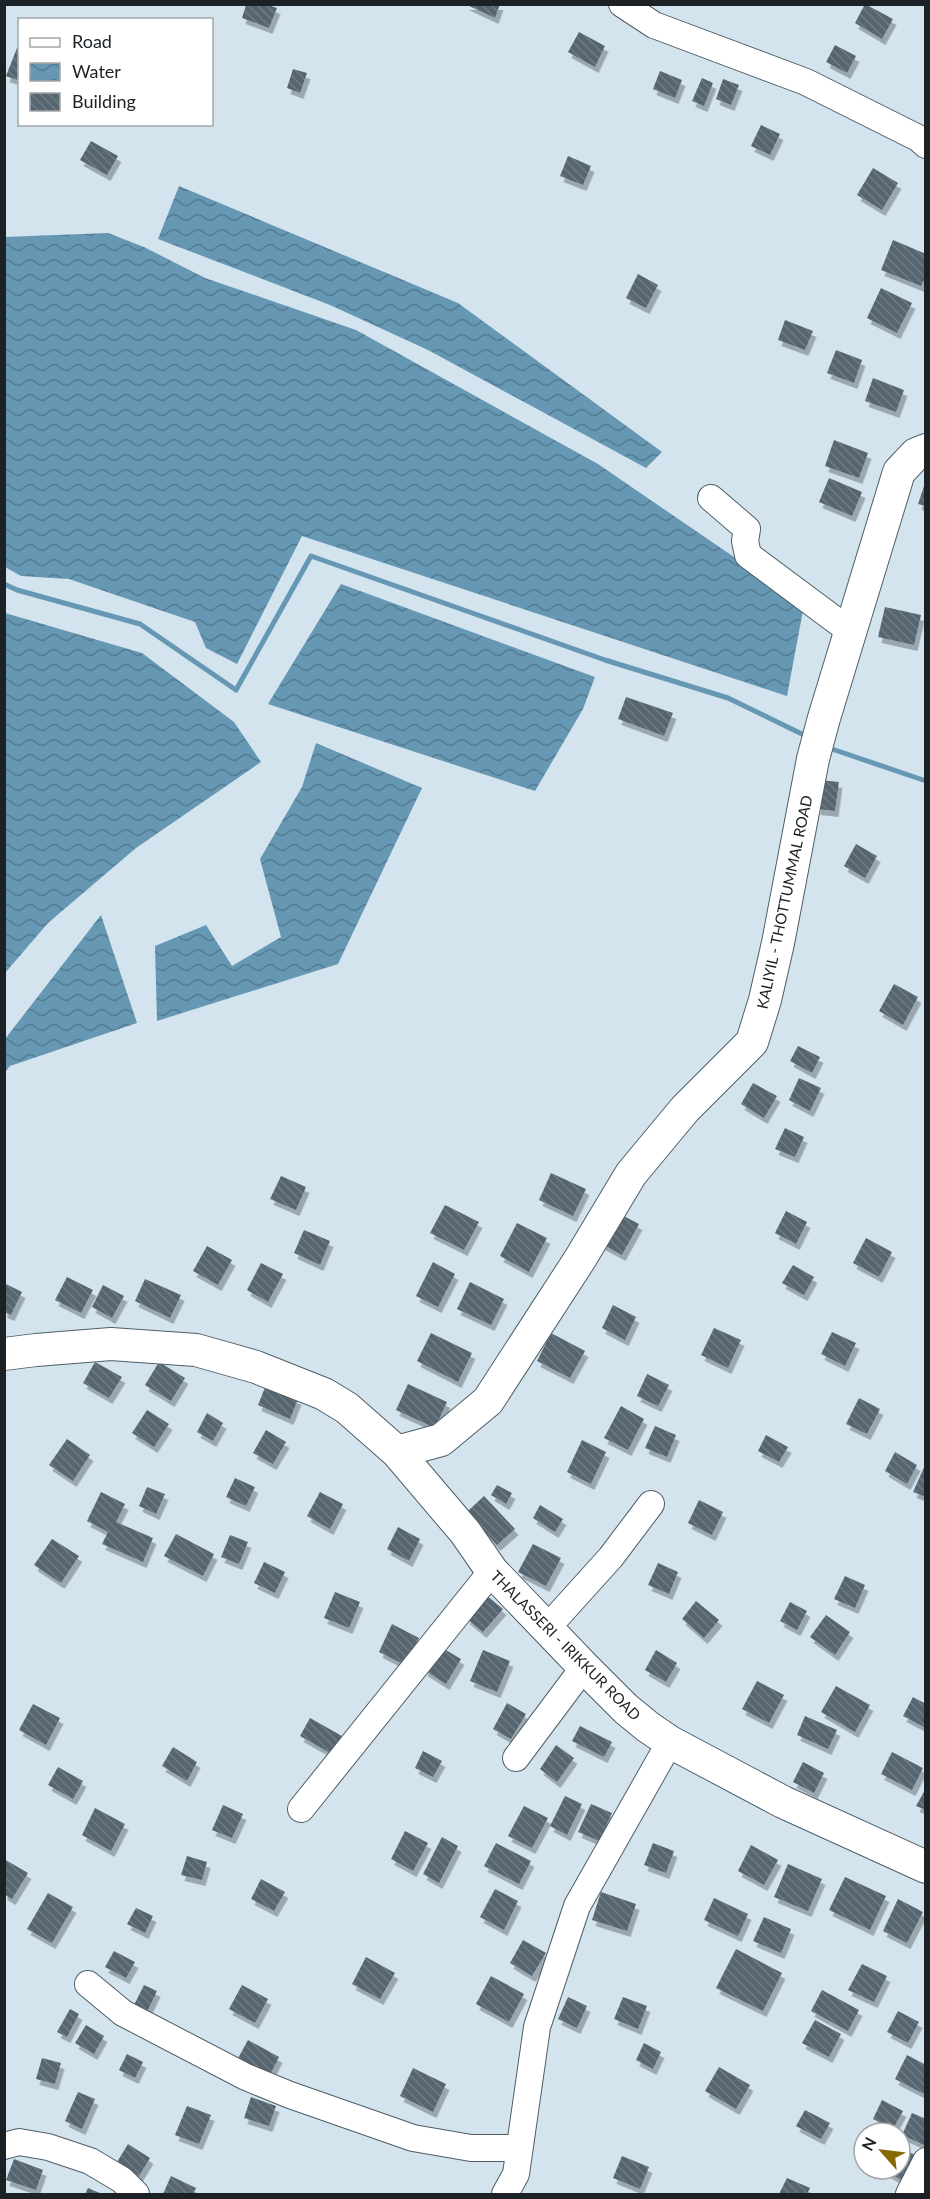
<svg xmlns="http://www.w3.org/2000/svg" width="930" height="2199" font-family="Lato,sans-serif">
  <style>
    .water { fill: url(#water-waves) }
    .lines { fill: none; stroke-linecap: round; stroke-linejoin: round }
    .stream { stroke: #6697b3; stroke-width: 5 }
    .building { fill: url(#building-back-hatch); filter: url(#shadow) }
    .minor-casing { stroke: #4f5e67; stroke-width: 28 }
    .major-casing { stroke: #4f5e67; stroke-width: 34 }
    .minor { stroke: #fff; stroke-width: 26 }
    .major { stroke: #fff; stroke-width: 32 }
    .labels { text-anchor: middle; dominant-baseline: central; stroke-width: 6; stroke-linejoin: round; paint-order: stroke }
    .street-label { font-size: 15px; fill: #1b2125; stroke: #fff }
  </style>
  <defs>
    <pattern id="water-waves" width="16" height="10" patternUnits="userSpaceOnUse" patternTransform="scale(1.5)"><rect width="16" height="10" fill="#6697b3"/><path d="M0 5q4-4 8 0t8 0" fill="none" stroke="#537b91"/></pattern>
    <pattern id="building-back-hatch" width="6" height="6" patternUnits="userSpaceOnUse" patternTransform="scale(1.5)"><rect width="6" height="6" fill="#56656f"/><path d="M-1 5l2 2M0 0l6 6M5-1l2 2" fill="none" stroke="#6f7b83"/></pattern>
    <filter id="shadow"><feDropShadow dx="3.5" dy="6" stdDeviation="0" flood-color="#0004"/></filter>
  </defs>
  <rect width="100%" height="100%" fill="#d3e4ef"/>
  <path class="water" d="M179,186L458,303L662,452L646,468L428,350L330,305L158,239Z
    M108,233L144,247L205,278L356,330L598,464L804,605L787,696L302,536L237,664L206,648L195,622L69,579L21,576L5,567L4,237Z
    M341,584L595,677L583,709L535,791L268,704Z
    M5,613L142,653L234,722L261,762L136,848L48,923L5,973Z
    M316,743L422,788L338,964L157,1021L155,946L206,925L232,966L281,937L260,859L302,787Z
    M101,915L137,1023L10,1066L5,1072V1039Z"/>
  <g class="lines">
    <path class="stream" d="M4,584L17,590L140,624L236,690L311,556L605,660L728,698L806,736
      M832,749L926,781"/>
  </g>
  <path class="building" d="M465,4H500L495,18Z
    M865,4L893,19L882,39L855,23Z
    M246,5H268L277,8L269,28L242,18Z
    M579,32L605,46L595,67L568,52Z
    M835,45L856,56L847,73L826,62Z
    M17,48L20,49V81L6,76Z
    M293,69L307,73L300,93L287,88Z
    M660,71L682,80L675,98L653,89Z
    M702,78L713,83L704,106L692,101Z
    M723,79L739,85L731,105L716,99Z
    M761,125L780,134L770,155L751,146Z
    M91,141L118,156L107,175L80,160Z
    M568,156L591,166L583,185L560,176Z
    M873,168L898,183L882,210L857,195Z
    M893,240L926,254V276L921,286L881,270Z
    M638,274L658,285L646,308L626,298Z
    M881,288L912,303L897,333L867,318Z
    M785,320L813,331L805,350L778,340Z
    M836,350L862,360L854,383L827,373Z
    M873,378L904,390L896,412L865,401Z
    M834,440L868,453L859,478L825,466Z
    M829,478L862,492L852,516L819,502Z
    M925,483H926V506L918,504Z
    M885,607L921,615L914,645L878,637Z
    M626,697L673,713L664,736L618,719Z
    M820,780L839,782L835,811L817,809Z
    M856,844L877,856L865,878L844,866Z
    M894,984L918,997L903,1025L879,1011Z
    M798,1046L820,1057L812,1073L790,1061Z
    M799,1078L821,1088L810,1111L789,1100Z
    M753,1083L777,1096L764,1118L741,1104Z
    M785,1128L804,1137L795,1157L775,1149Z
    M551,1173L586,1189L573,1216L539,1200Z
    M281,1176L306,1187L296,1210L270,1199Z
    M445,1205L479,1222L464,1250L430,1233Z
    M614,1211L639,1224L622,1255L598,1242Z
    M786,1211L807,1222L796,1244L775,1233Z
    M517,1223L547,1238L529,1272L500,1256Z
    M304,1230L330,1241L320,1265L294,1253Z
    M866,1238L892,1252L879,1277L853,1263Z
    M207,1246L232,1260L218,1285L193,1271Z
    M433,1262L455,1274L438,1307L416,1296Z
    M261,1263L283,1274L268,1302L247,1290Z
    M793,1265L814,1277L804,1295L782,1283Z
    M67,1277L93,1290L81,1313L55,1300Z
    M145,1279L181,1295L170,1318L135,1301Z
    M470,1282L504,1299L491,1325L457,1309Z
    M4,1283L22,1292L11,1315L4,1312Z
    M103,1285L124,1296L112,1318L92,1307Z
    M613,1305L636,1317L625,1340L602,1328Z
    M714,1328L741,1340L728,1368L701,1355Z
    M832,1332L856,1343L845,1366L821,1354Z
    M431,1333L472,1353L458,1382L417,1361Z
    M551,1333L585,1351L570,1378L537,1361Z
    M95,1362L122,1377L109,1398L83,1383Z
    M159,1362L185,1378L171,1401L145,1385Z
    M647,1374L669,1385L658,1406L637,1396Z
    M408,1384L447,1402L435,1428L396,1410Z
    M266,1385L298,1399L290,1419L258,1405Z
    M859,1398L880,1409L867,1434L846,1424Z
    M621,1406L644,1419L628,1450L604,1438Z
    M147,1410L169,1424L154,1447L132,1433Z
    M207,1413L223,1423L213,1441L197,1432Z
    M655,1426L676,1435L667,1457L645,1448Z
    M266,1430L286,1442L273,1464L253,1453Z
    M766,1435L788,1447L779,1462L758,1451Z
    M67,1439L90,1455L73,1481L49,1465Z
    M582,1440L606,1452L591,1484L567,1472Z
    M895,1452L917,1465L907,1484L885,1471Z
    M926,1463V1497L913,1492Z
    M235,1478L255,1487L246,1506L226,1497Z
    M497,1485L512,1493L506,1504L491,1495Z
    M147,1487L165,1494L156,1514L139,1506Z
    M101,1492L125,1504L116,1522L153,1538L143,1562L102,1544L108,1532L87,1521Z
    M320,1492L343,1504L330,1529L307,1516Z
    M484,1496L515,1529L497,1545L467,1512Z
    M699,1500L723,1512L712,1535L688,1523Z
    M540,1505L563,1519L555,1532L533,1518Z
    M398,1527L420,1539L409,1561L387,1549Z
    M176,1534L214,1554L203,1576L164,1556Z
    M230,1535L248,1542L239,1564L221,1557Z
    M52,1539L79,1556L61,1583L34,1565Z
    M533,1544L561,1558L546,1586L518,1572Z
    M264,1562L285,1572L275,1593L254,1583Z
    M658,1563L678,1572L669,1594L648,1585Z
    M845,1576L865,1585L855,1608L834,1599Z
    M335,1592L360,1602L349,1628L324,1618Z
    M486,1595L503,1609L483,1632L466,1618Z
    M696,1601L719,1620L704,1638L682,1619Z
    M790,1602L807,1611L797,1630L780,1621Z
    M826,1615L850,1632L835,1655L810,1637Z
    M392,1624L419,1638L405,1665L379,1652Z
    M439,1646L461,1659L446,1684L424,1670Z
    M483,1650L510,1661L497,1692L470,1681Z
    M656,1650L677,1663L666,1682L645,1670Z
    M757,1681L784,1695L769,1723L742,1709Z
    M836,1686L870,1705L855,1732L821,1712Z
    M913,1697L926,1704V1728L903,1716Z
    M507,1703L526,1714L511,1739L493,1729Z
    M33,1704L60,1718L46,1745L19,1730Z
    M805,1716L837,1730L828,1749L797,1735Z
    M310,1718L342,1736L332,1754L300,1736Z
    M580,1726L612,1742L604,1757L572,1741Z
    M556,1745L574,1758L557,1782L540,1769Z
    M173,1747L197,1762L187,1781L162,1766Z
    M423,1751L442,1761L433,1777L415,1768Z
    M892,1752L923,1768L912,1790L881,1774Z
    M803,1762L824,1773L814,1793L793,1782Z
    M58,1767L83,1781L73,1799L48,1785Z
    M926,1788V1810L916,1806Z
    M565,1796L582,1804L567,1835L550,1826Z
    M591,1804L612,1813L599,1841L578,1832Z
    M223,1805L243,1814L232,1838L212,1830Z
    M524,1806L548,1818L532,1848L508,1836Z
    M95,1808L125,1824L111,1851L82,1835Z
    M405,1831L428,1843L413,1871L391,1859Z
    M442,1837L458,1846L439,1883L423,1874Z
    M496,1843L531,1861L519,1884L484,1866Z
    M653,1843L674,1851L666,1873L644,1865Z
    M751,1845L778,1860L764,1885L738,1871Z
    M187,1856L207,1862L202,1880L181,1875Z
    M4,1859L28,1873L12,1899L4,1894Z
    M788,1864L822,1879L808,1911L774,1897Z
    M845,1877L886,1896L870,1930L829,1910Z
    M261,1879L285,1892L274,1911L251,1899Z
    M495,1889L518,1901L504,1930L480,1917Z
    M601,1892L636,1904L627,1931L592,1920Z
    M48,1893L73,1907L52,1943L27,1929Z
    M714,1898L748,1914L738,1936L704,1920Z
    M898,1899L923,1912L907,1943L883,1931Z
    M136,1908L153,1916L145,1933L127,1924Z
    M764,1917L791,1929L781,1953L753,1941Z
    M523,1940L546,1953L532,1976L510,1963Z
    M736,1949L782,1973L763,2011L716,1988Z
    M114,1951L135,1962L126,1978L105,1967Z
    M366,1957L395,1973L380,1999L352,1984Z
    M862,1964L887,1976L874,2002L848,1990Z
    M491,1976L524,1994L509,2022L476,2004Z
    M144,1985L157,1991L147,2012L134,2005Z
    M242,1985L268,1999L255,2023L229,2009Z
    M822,1990L859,2010L848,2031L811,2011Z
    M568,1997L587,2006L577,2028L558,2019Z
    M623,1997L647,2006L638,2029L614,2019Z
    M70,2009L79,2014L67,2037L57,2032Z
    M898,2011L919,2022L908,2043L887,2032Z
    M815,2020L841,2034L829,2057L802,2043Z
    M86,2025L104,2036L94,2054L75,2043Z
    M248,2040L279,2057L269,2077L237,2060Z
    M644,2043L661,2052L653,2069L636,2060Z
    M127,2054L143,2062L135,2078L119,2070Z
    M907,2055L926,2065V2095L895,2079Z
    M42,2058L61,2063L55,2084L36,2079Z
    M719,2067L750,2085L736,2109L705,2091Z
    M413,2068L446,2084L433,2112L400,2096Z
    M78,2092L95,2099L82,2129L65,2121Z
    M251,2097L276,2106L269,2126L244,2118Z
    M882,2100L903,2111L893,2129L873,2119Z
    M187,2106L211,2115L199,2144L175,2135Z
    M805,2110L830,2123L821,2139L796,2126Z
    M912,2113L926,2119L924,2145L902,2135Z
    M128,2144L150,2158L139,2176L117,2162Z
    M900,2147L921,2158L907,2183L885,2171L900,2169Z
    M622,2156L649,2167L640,2189L613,2178Z
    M14,2159L43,2170L36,2190L6,2180Z
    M171,2176L196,2188L193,2194H163Z
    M787,2178L810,2188L807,2194H779Z
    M88,2188L102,2194H85Z"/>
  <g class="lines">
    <defs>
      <path id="minor" d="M622,4L654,25L806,82L918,138L926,145
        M711,498L747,529L745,541L748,555L850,631
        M547,1628L611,1557L651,1504
        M516,1758L584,1667
        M301,1809L492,1571
        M88,1984L123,2013L246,2077L290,2095L413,2138L471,2148H519
        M4,2146L19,2142L48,2147L90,2161L122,2180L136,2194
        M505,2194L516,2174L537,2027L577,1906L670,1742
        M909,2194L926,2161"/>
      <path id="major" d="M4,1354L36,1350L111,1344L196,1350L256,1367L324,1394L347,1408L397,1452L465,1532L492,1571L584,1667L626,1709L648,1727L670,1742L783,1802L926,1867
        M397,1452L441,1440L488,1401L580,1259L631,1174L685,1109L752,1042L765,1000L778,943L813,759L824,718L899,472L916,454L926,450"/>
    </defs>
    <use href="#minor" class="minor-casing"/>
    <use href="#major" class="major-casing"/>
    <use href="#minor" class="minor"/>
    <use href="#major" class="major"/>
  </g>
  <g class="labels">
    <g class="street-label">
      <text transform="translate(784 902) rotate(-78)">KALIYIL - THOTTUMMAL ROAD</text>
      <text transform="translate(566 1645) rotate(45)">THALASSERI - IRIKKUR ROAD</text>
    </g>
  </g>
  <rect width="930" height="2199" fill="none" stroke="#1b2125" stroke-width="12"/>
  <rect x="18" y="18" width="195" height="108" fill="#ffffff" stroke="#a4a6a8" stroke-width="1.5"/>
  <rect x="30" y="38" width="30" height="9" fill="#ffffff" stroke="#a4a6a8" stroke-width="1.5"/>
  <text x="72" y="48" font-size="18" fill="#1b2125">Road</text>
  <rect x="30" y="63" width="30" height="18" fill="url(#water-waves)" stroke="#a4a6a8" stroke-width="1.5"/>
  <text x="72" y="78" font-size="18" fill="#1b2125">Water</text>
  <rect x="30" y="93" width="30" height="18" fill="url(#building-back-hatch)" stroke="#a4a6a8" stroke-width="1.5"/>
  <text x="72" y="108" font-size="18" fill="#1b2125">Building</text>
  <g transform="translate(882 2151) rotate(298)"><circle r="28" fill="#ffffff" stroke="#a4a6a8" stroke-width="1.5"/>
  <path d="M0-4.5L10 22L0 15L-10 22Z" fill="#896703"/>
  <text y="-9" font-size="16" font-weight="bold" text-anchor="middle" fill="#1b2125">N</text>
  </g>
</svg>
